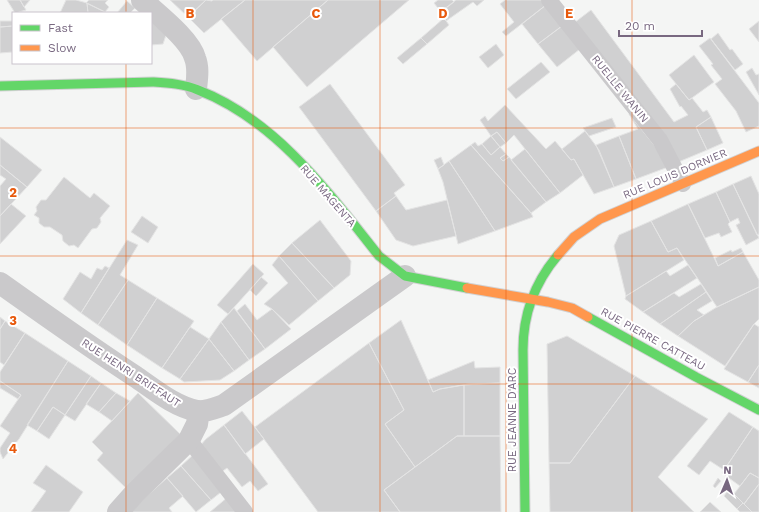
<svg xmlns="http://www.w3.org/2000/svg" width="759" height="512" font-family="'Work Sans',sans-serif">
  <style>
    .building { fill: #d0d0d1; stroke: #e4e4e4 }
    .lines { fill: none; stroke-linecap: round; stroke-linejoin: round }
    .fast-casing { stroke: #d1d1d2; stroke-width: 11 }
    .slow-casing { stroke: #d1d1d2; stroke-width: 11 }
    .lane { stroke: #cac9cb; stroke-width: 16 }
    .street { stroke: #cac9cb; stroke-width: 22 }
    .fast { stroke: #63d668; stroke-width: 9 }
    .slow { stroke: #ff974d; stroke-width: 9 }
    .grid { fill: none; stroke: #e8590c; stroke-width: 1; stroke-opacity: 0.55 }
    .labels { text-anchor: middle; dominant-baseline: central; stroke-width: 4; stroke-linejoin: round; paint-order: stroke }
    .street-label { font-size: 11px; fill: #786880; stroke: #fff }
    .grid-label { font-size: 13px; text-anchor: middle; font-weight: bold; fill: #e8590c; stroke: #fff; stroke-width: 4; stroke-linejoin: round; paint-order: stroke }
  </style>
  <rect width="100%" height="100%" fill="#f4f5f4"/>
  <path class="building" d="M7,0H20L26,10L15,13Z
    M20,0H30L24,7Z
    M66,0H76L87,3L88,13H60Z
    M89,0H108L105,3L109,7L105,12L86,3Z
    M170,0H206L188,17Z
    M206,0L212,1L213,0H245L204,33L188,17Z
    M245,0H328L257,61L221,19Z
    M328,0H409L307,87L273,47Z
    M438,0H452L454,2L441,12L434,3Z
    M456,0H484L477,6L473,2L446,21L439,13Z
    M505,0H543L546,5L506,36L502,32L514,22L500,4Z
    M127,1L135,8L130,13H117Z
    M87,3L107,13H88Z
    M546,5L562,26L538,44L522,24Z
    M591,10L674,122L688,115L681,106L680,107L670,89L676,84L689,100L692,98L703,112L707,110L711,117L696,127L707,150L676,163L574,23Z
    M444,18L449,25L427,44L421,38Z
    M0,21H13V26L0,27Z
    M759,21V42L749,29Z
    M151,22L166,35L163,44L151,45Z
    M13,26V52L0,53V27Z
    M562,26L580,49L557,67L538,44Z
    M718,33L730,50L732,49L743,64L735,70L711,39Z
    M421,38L427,44L403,64L397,58Z
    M710,38L759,103V126L746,132L736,111L715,84L722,79L711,65L713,64L699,46Z
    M496,44L504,55L488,68L479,57Z
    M694,55L714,82L689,100L669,75Z
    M541,62L550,72L516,99L507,89Z
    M752,68L756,75L759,74V95L746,72Z
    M330,84L405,185L394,193L396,196L376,211L299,107Z
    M505,105L546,149L555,141L571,160L574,159L583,175L560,193L514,135L506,143L497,132L491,136L480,120L485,116L488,121Z
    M629,114L671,166L636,179L619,136L638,129Z
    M711,117L723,143L707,150L696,127Z
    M612,118L616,127L589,136L583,128Z
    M585,131L599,150L614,187L594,194L574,159L571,160L562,149Z
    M497,132L506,143L500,147L491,136Z
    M491,136L500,147L491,155L482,144Z
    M619,136L636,179L614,187L596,145Z
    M0,137L42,170L27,187L0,165Z
    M475,142L478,146L482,144L491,155L500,147L506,154L500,158L503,161L509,157L546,202L531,213L471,145Z
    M471,145L531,213L533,217L495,231L449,161Z
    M525,149L560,193L546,202L511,160Z
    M506,154L509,157L503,161L500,158Z
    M441,157L444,165L438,169L434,160Z
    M449,161L495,231L458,244L443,182L438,169Z
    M0,165L27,187L0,216V186L6,179L0,175Z
    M751,176L759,194V234L757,235L733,184Z
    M64,177L90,198L94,193L110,206L100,218L101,222L97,228L92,229L78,248L74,245L69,246L63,241L62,235L50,227H44L39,223V218L34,215L37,211L36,207L41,200H46Z
    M733,184L759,238L746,245L736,225L740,223L738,218L730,222L716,192Z
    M716,192L730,222L728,224L732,232L721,237L719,233L705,238L688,204Z
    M396,196L406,210L447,200L456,236L413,246L396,240L376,211Z
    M11,204L26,216L0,244V216Z
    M688,204L718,266L743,252L759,280V287L717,307L677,248L668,252L651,221Z
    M142,216L158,227L148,243L131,232Z
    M320,220L351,261L350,275L334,288L292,243Z
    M651,221L668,252L677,248L684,260L626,296L614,246L619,235Z
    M127,240L138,245L120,275L128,280L98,325L81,313Z
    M292,243L334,288L318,301L279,256Z
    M741,248L743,252L718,266L715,258L731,250L732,252Z
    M279,256L318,301L289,325L272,309L264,304L288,283L272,265Z
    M253,264L264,274L228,314L217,305Z
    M688,265L697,278L643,312L625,299L626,296L666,271L670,276Z
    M105,266L109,268L81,313L63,299L80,272L91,279L97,268L102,270Z
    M261,277L268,283L256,296L250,290Z
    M128,280L157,298L127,345L98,325Z
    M701,284L706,292L660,324L643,312L674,293L679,297Z
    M759,287V319L754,324L725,366L678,336L694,321L717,307Z
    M706,292L712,301L697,310L704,315L694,321L678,336L660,324Z
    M157,298L194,321L162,368L127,345Z
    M245,304L257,320L272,309L291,329L265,349L237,311Z
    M234,308L265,349L249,360L221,322Z
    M0,317L5,321L0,329Z
    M401,320L433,392L440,389L464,385V436H457L415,467L385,424L404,410L369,343Z
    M5,321L25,333L4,365L0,362V329Z
    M221,322L249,360L234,371L209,339Z
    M754,324L759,327V365L748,382L724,369Z
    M190,327L209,339L180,379L162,368Z
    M25,333L68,361L19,439L3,459L0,452V448L10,433L0,426L21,395L0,381V372Z
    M567,336L635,376L570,463H549L547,344Z
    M209,339L234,371L220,380L184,382L180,379Z
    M369,343L404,410L385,424L415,467L384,490L400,512H318L255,427Z
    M68,361L91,376L65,415L53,407L37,431L27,425Z
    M474,361L475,368L500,367V383L468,384L440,389L433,392L428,380Z
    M759,365V388L748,382Z
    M91,376L101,383L75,421L65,415Z
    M635,376L708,419L658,477L694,512H550L549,463H570Z
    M0,381L21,395L18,399L0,388Z
    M101,383L116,393L99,412L86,404Z
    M500,383V436H464V385Z
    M116,393L130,401L112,421L99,412Z
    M138,393L180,434L128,490L97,460L103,453L92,442Z
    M53,407L65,415L49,439L37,431Z
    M242,411L264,439L245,454L224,425Z
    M729,412L753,427L724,470L710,461L699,475L687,466Z
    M224,425L268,484L258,491L250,481L242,487L227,468L220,473L199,447L206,439Z
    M753,427L759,431V478L750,473L740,486L722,473Z
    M457,436H500L501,512H400L384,490Z
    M194,454L225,489L211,500L181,466Z
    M46,465L83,492L69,512H31L46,491L33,483Z
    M181,466L211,500L196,512L167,478Z
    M750,473L759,478V484L744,504L734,494Z
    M167,478L183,496L169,508L172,512H132L140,502Z
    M718,478L721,481L715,488L713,486Z
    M759,484V512H752L744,504Z
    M729,489L743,503L737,509L724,496Z
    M229,496L242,512H210Z
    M710,502L721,512H700Z
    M743,503L752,512H740L737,509Z"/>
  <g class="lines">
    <defs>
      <path id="fast" d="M0,86L153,82C168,83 184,84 198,90C276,120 329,193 379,256L405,276L467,288
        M588,317L696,377L759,410
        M525,512L523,350C523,314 535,282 558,255"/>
      <path id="slow" d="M558,255L574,237L600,219L759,151
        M467,288L548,302L572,308L588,317"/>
    </defs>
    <use href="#fast" class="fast-casing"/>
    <use href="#slow" class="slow-casing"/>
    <path class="lane" d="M549,0L660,140L683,184
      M189,440L245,512"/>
    <path class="street" d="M142,0C157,14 190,39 195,58C199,68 197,79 196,89
      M0,283C45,315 90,347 136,377C155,390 174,406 197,411C206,412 215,408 224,405L405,276
      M118,512L134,494L189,440L197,424L199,411"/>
    <use href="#fast" class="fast"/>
    <use href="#slow" class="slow"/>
  </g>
  <path class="grid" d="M126,0V13M253,0V512M380,0V512M506,0V512M632,0V512M126,63V512M0,128H759M0,256H759M0,384H759"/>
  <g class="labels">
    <g class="street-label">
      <text transform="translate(620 89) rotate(51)">RUELLE WANIN</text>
      <text transform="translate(675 174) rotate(-23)">RUE LOUIS DORNIER</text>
      <text transform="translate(328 196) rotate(49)">RUE MAGENTA</text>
      <text transform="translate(653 339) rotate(29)">RUE PIERRE CATTEAU</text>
      <text transform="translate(131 373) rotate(33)">RUE HENRI BRIFFAUT</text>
      <text transform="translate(512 420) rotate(-90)">RUE JEANNE D'ARC</text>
    </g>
  </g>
  <g class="grid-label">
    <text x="190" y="18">B</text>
    <text x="316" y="18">C</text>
    <text x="443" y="18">D</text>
    <text x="569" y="18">E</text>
    <text x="13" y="197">2</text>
    <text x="13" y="325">3</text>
    <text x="13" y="453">4</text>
  </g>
  <rect x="12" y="12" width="140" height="52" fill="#ffffff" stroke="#c9c3cc"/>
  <rect x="20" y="25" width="20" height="6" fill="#63d668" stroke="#c9c3cc"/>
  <text x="48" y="32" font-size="12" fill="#786880">Fast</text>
  <rect x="20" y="45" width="20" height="6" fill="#ff974d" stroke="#c9c3cc"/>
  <text x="48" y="52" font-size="12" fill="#786880">Slow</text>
  <g transform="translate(727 480) rotate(2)" stroke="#ffffff" stroke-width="3" paint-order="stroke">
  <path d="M0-3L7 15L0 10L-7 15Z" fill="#786880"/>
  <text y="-6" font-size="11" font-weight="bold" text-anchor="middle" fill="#786880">N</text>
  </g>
  <path d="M619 30v6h83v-6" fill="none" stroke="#786880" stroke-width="2"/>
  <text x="625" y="30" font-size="12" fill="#786880" stroke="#ffffff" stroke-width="3" paint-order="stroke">20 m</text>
</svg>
